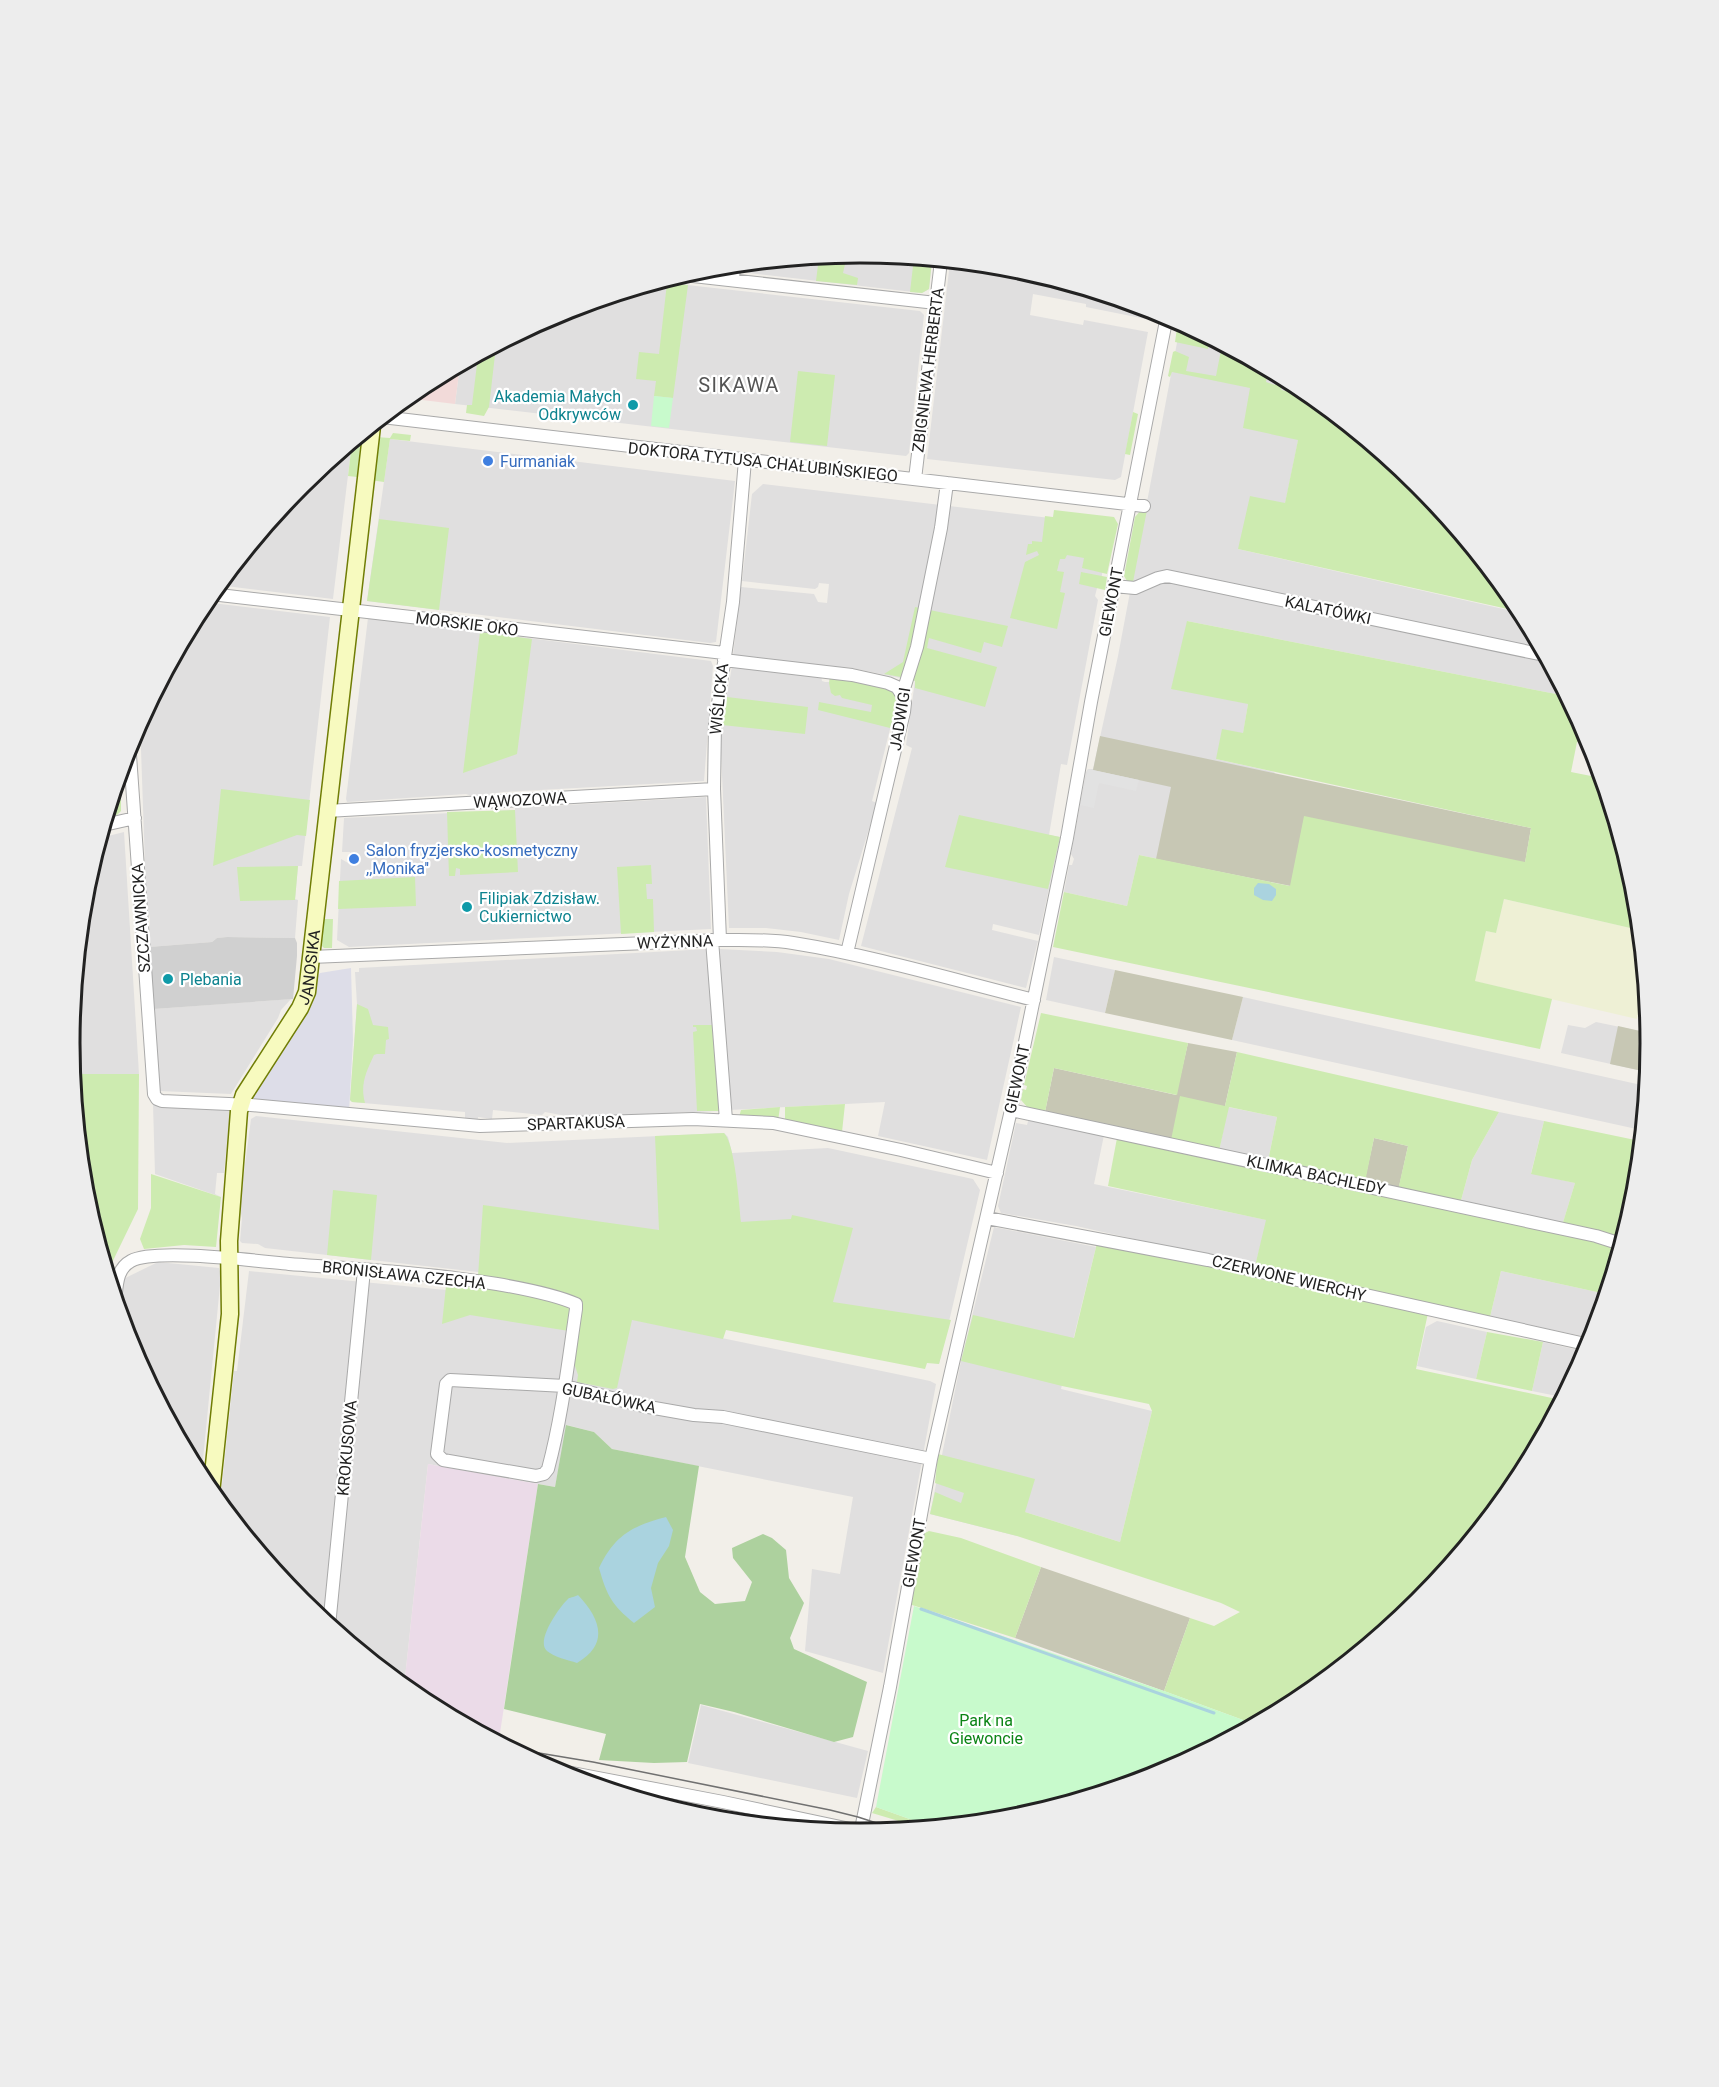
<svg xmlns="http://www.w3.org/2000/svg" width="1719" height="2087" font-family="Roboto,sans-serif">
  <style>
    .residential { fill: #e0dfdf }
    .commercial { fill: #f2dad9 }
    .industrial { fill: #ebdbe8 }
    .religious { fill: #d0d0d0 }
    .construction { fill: #c7c7b4 }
    .farmland { fill: #eef0d5 }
    .grass { fill: #cdebb0 }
    .forest { fill: #add19e }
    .park { fill: #c8facc }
    .parking { fill: #e2e2e2 }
    .plaza { fill: #dddde8 }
    .water { fill: #aad3df }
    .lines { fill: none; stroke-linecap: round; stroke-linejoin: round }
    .stream { stroke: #aad3df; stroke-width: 3 }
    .street-casing { stroke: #a9a9a9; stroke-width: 14 }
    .secondary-casing { stroke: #707d05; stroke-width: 19 }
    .street { stroke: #fff; stroke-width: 12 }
    .secondary { stroke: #f7fabf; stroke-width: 16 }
    .tram { stroke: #707070; stroke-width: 1.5 }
    .culture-dot { fill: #0f9aa8; stroke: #fff; stroke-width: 2 }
    .shop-dot { fill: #3f7fe0; stroke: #fff; stroke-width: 2 }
    .labels { text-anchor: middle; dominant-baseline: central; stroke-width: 4.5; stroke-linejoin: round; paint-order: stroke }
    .street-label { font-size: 16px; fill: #222; stroke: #fff }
    .culture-label { font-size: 16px; fill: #0d838f; stroke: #fff; text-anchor: start }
    .shop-label { font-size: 16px; fill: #366cbe; stroke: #fff; text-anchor: start }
    .park-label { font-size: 16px; fill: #0c8416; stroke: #fff }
    .quarter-label { font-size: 20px; letter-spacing: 1.5px; fill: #555; stroke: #fff }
    .rim { fill: none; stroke: #222; stroke-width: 3 }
  </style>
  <rect width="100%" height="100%" fill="#f2efe9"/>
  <path class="residential" d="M860,253L932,260L929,289L922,293L740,272L741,265Z
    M950,262L1014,268L1153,311L1151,320L1086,307V304L1033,294L1030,315L1083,325L1084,320L1148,332L1121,477L1115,480L927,459Z
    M660,282L920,311L924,315L909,453L906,456L455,404L460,365L557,313Z
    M1179,332L1209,338L1299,386L1419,485L1298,441L1285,504L1238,549L1521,613L1566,696L1187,621L1248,704L1243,734L1216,759L1274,772L1304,816L1291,886L1139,855L1127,906L1064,892L1069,865H1072L1074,859L1071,854L1086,772L1088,769H1093L1118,656Z
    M390,439L735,481L716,642L710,643L367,601Z
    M352,442L333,599L218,585L301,484Z
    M763,484L1110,525L1100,587L1097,588L1095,596L1098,600L1067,765L1061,764L1049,835L1060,837L1039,935L993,924L992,930L1038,941L1026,988L861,946L912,748L906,745L915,681L852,668L771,661L769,658L761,659L733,655L741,587L814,594L818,602L827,603L829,584L819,583L818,587L815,589L742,581L752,494Z
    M204,602L330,617L302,866H298L295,899L298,900L295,938L227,937L217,938L212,942L149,947L150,918L147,906L145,864L140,721Z
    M368,618L711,661L713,666L704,781L504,792L472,796L466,794L347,802L346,799Z
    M732,666L821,676L822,681L825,682H829L830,677L850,680L896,705L872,801L877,803L849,894L839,940L801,932L766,928H729L721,753V729Z
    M706,797L711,929L349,947L337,940L341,859L350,864L352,862L350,852H342L344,818L515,810V808Z
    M124,832L139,1074H72L69,1043L84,889L100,838Z
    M708,949L719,1111L572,1117L545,1112L542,1115L493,1110L492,1119L478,1117V1120L465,1118V1112L352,1102L350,1100L357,1004L355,972H359V968Z
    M719,949L777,952L829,959L1021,1007L987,1160L878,1136L885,1102L729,1110Z
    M1054,957L1115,970L1105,1013L1046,1000Z
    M1243,997L1646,1086L1641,1130L1232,1040Z
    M291,999L281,1010L278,1018L231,1094L159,1091L154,1009Z
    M1596,1022L1649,1033L1650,1043L1647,1072L1561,1053L1568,1025L1585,1028Z
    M153,1104L230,1109L224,1173H217L215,1194L221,1197L155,1174Z
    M1228,1107L1277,1117L1268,1161L1219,1151Z
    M1499,1112L1544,1121L1531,1173L1575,1183L1562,1226L1460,1204L1472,1160Z
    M256,1116L507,1143L724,1133L728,1137L732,1153L828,1148L973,1179L980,1190L939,1364L478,1272L265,1248L258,1244L242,1243L240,1241L242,1218L240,1209L243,1180L251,1119Z
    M1029,1118L1104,1135L1094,1184L1267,1220L1255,1266L1076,1226L1001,1213L998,1206L1016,1123L1027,1125Z
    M994,1227L1096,1247L1061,1389L1152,1411L1120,1542L1025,1512L1017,1536L930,1514L961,1361Z
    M158,1262L219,1268L221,1275L201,1480L129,1346L111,1285Z
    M249,1271L446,1290L567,1306L930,1381L936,1384L883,1673L805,1651L812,1569L840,1574L853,1497L612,1449L594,1432L567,1425L555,1487L428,1464L404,1687L300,1602L220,1504L234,1371H237Z
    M1501,1271L1606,1294L1592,1338L1490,1317Z
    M1437,1321L1487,1332L1476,1379L1417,1366L1426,1327Z
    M1543,1342L1587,1352L1562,1397L1532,1391Z
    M701,1705L868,1751L857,1798L688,1763Z"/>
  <path class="commercial" d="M460,365L455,404L406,398L421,386Z"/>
  <path class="industrial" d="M428,1464L538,1484L500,1733L472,1728L420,1701L404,1687Z"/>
  <path class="religious" d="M227,937L295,938L297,943V956L293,999L154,1009L149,947L212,942L217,938Z"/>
  <path class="construction" d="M1100,736L1531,828L1525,863L1423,842L1291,886L1156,859L1171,787L1093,770Z
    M1115,970L1243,997L1232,1040L1105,1013Z
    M1618,1026L1649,1033L1650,1043L1647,1072L1610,1064Z
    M1188,1043L1237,1052L1225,1106L1171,1140L1045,1112L1054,1068L1176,1095Z
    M1374,1138L1408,1146L1399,1187L1365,1179Z
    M1041,1567L1190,1618L1164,1691L1015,1638Z"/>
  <path class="farmland" d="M1504,899L1639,930L1644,985L1637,1019L1474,981L1486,931L1496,933Z"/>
  <path class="grass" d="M860,253L932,260L929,289L922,293L910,292L913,266L890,263V257L879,256L878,260L865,259V262L861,260H846L843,273L858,278L857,285L816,281L819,257Z
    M667,283L688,285L673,398L654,396L656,381L636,379L639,352L659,354Z
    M1180,326L1189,328L1210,339L1208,349L1175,342L1177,328Z
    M1222,345L1268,370L1266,371L1265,376L1267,377L1266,382L1275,385L1276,382L1282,383L1281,390L1286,391L1287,389L1291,390L1293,383L1299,386L1419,485L1517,605L1521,612L1238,549L1250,496L1285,503L1298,440L1243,428L1250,388L1172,372L1170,377L1168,376L1173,352L1175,351L1189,357L1186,371L1216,376Z
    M496,346L489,407L484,416L466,413L467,405H472L478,356Z
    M798,371L835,375L827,446L790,442Z
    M1133,412L1138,414L1130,455L1125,454Z
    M393,433L411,435L410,441L390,439L384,482L370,480L376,437L390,438Z
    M361,435L357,477L348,476L352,442Z
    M1054,510L1114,517L1118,524L1107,574L1082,568L1084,558L1067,555L1065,559H1060L1057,571L1064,572L1060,592L1065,593L1057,629L1010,618L1025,562L1039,555L1037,551L1026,555L1028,544H1032V541L1042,542L1045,516L1053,517Z
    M1141,510H1147L1133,582L1127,581L1124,576L1135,517Z
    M379,519L449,528L439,610L367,601Z
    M1081,572L1107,577L1105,590L1079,584Z
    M915,607L1008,626L1002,647L984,642L981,653L929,638L927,648L997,667L985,707L915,688V681L912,679L884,674L903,662Z
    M1187,621L1566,696L1591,745L1577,742L1571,772L1601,778L1635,890L1639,930L1504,899L1496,933L1486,931L1475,981L1552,999L1540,1049L1053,947L1064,892L1127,906L1139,855L1290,886L1304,816L1525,862L1531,828L1216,759L1222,729L1243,733L1248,704L1171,689Z
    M480,632L532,639L517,754L463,773Z
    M830,677L892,690C900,702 894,716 890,728L818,710L819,702L871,712L872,705L842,698L840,695L835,696L831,693L829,683Z
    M727,697L808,707L805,734L722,725Z
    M121,768V811L117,815L106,818Z
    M221,789L310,800L306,836L297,835L213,866Z
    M515,810L518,872L460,875V869L456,868L455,876H449L447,812Z
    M959,815L1060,837L1048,889L945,867Z
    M651,865L652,884H646L647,899H653L654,932L621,934L617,867Z
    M298,866L295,900L240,901L237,867Z
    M415,877L416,906L338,909L339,881Z
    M319,919H333L332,948H324L319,943Z
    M357,1004L368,1009L373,1025L388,1027L389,1039L386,1040L385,1054H377L374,1055C366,1072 360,1085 365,1103L352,1102L350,1100Z
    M1041,1013L1188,1043L1177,1095L1054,1068L1045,1112L1028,1108L1021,1100L1023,1089L1026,1090L1027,1086L1024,1085Z
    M693,1025H713L719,1111H697L693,1032L697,1031L696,1027H693Z
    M1237,1052L1499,1112L1472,1160L1460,1204L1398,1190L1408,1146L1374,1138L1365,1182L1268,1161L1277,1117L1229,1107L1219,1151L1171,1140L1180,1096L1225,1106Z
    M72,1074H139L138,1209L107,1273L84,1197Z
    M845,1104L842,1132L785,1121V1107Z
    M780,1107L778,1121L739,1117L741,1110Z
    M1544,1121L1640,1141L1635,1198L1621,1244L1561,1229L1575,1183L1531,1174Z
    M724,1133C735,1143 739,1204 741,1222L791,1219L792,1215L853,1228L833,1302L951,1320L939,1364L927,1363L925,1369L726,1330L723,1339L632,1320L617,1388L613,1389L577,1382L578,1375L574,1363L583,1303L579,1299L478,1276L483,1205L659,1230L655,1136Z
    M1117,1138L1620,1247L1606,1294L1501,1271L1490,1317L1255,1266L1266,1220L1108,1186Z
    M151,1174L221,1197L216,1247L184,1245L144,1249L140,1239L151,1208Z
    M333,1190L377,1195L371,1260L327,1255Z
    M1097,1243L1428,1313L1416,1369L1561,1400L1517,1483L1418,1603L1298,1701L1254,1724L1164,1691L1190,1618L1214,1626L1240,1612L1221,1603L1017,1536L930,1514L935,1492L961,1503L964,1493L935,1483L938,1454L1035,1479L1025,1512L1120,1542L1152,1411L1149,1404L1062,1386L961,1361L973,1315L1074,1338Z
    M464,1285L500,1289L567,1306L572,1314L569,1331L470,1315L442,1324L446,1286Z
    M1487,1332L1543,1342L1532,1391L1476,1379Z
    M929,1531L961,1538L1041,1567L1015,1638L909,1604L923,1534Z
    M600,1787L824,1831L705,1819Z
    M876,1807L932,1827L922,1828L872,1813Z"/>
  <path class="forest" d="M566,1425L594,1432L612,1449L699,1466L685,1557L700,1592L715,1604L745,1601L752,1582L733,1558L732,1548L763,1534L772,1538L786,1550L789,1578L804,1603L790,1638L794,1649L867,1682L853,1737L834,1742L734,1712L700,1704L687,1762L654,1763L599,1760L606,1734L504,1709L538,1484L555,1487Z"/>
  <path class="park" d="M654,396L673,398L669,428L651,426Z
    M914,1606L1164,1691L1254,1724L1162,1774L1013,1819L932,1827L876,1807Z"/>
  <path class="parking" d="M1088,769L1139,780L1136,791L1099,783L1094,808L1080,805Z"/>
  <path class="plaza" d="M351,968L353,1040L349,1112L250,1103L249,1093L320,973Z"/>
  <path class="water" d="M1258,883L1269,884L1276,889V895L1272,901L1263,900L1254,895V888Z
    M666,1517L673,1530L669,1546L658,1563L651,1588L655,1607L634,1623C612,1605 607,1596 599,1568C615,1535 632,1526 666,1517Z
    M578,1595C600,1618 610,1644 577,1663C568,1660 554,1657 547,1651C535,1641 560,1606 569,1598C570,1598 576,1596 578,1595Z"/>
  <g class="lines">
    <path class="stream" d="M921,1609L1214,1713"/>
    <defs>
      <path id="street" d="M684,275L936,303
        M733,280L734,265
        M382,417L1144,506
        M915,479L941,261
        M1114,586L1135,588L1158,578L1167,576L1544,655
        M211,594L724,653
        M724,660L852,675L888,683L897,687L902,695
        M129,741L154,1094L157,1099L162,1101L251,1105L480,1126L693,1119L773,1123L901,1150L997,1173
        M327,811L714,789
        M104,825L135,818
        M712,940L726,1120
        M720,940L714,789L715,724L733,602L745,460
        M847,953L904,712L905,703L902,695L917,647L941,528L947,483
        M311,957L720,940C744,940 769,939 793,943C874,956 954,980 1034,1000
        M1011,1110L1596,1236L1621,1244
        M987,1218L1208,1260L1590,1345
        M115,1301C117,1286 116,1269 131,1261C155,1248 257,1261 289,1264C358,1269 429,1273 497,1284C520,1288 556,1295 576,1304V1309C568,1363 562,1417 548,1469L544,1474L536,1476L443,1460L437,1454L446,1384L450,1380L565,1386L643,1406L694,1415L723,1417L931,1459
        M329,1626L364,1270
        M546,1768L723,1802L869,1833
        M860,1834L890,1687L931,1459L1011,1110L1067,838L1091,702L1167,316"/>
      <g id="secondary">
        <path id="s1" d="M211,1493L230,1314L229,1241L239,1111L244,1095L300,1008L307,992L372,426"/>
      </g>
    </defs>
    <use href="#street" class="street-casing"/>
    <use href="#secondary" class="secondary-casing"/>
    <use href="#street" class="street"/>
    <use href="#secondary" class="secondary"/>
    <path class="tram" d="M509,1748L593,1762L830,1810L858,1817L898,1830"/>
  </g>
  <g class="culture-dot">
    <circle cx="633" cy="405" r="6"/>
    <circle cx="467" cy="907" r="6"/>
    <circle cx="168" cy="979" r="6"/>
  </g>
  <g class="shop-dot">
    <circle cx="488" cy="461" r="6"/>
    <circle cx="354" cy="859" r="6"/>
  </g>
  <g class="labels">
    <g class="street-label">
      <text transform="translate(928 370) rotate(-83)">ZBIGNIEWA HERBERTA</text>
      <text transform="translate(763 462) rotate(6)">DOKTORA TYTUSA CHAŁUBIŃSKIEGO</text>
      <text transform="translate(1111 602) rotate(-79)">GIEWONT</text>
      <text transform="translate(1328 610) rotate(12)">KALATÓWKI</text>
      <text transform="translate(467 624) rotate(7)">MORSKIE OKO</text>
      <text transform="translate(719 699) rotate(-84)">WIŚLICKA</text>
      <text transform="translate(900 719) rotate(-81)">JADWIGI</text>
      <text transform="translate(520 800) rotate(-3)">WĄWOZOWA</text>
      <text transform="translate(141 918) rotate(-94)">SZCZAWNICKA</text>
      <text transform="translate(675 942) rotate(-2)">WYŻYNNA</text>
      <text stroke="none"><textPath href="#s1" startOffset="546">JANOSIKA</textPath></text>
      <text transform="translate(1017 1079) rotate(-78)">GIEWONT</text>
      <text transform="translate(576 1123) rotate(-2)">SPARTAKUSA</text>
      <text transform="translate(1316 1175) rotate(12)">KLIMKA BACHLEDY</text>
      <text transform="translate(404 1275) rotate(6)">BRONISŁAWA CZECHA</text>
      <text transform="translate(1289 1278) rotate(13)">CZERWONE WIERCHY</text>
      <text transform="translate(609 1398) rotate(12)">GUBAŁÓWKA</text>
      <text transform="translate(347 1448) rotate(-85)">KROKUSOWA</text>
      <text transform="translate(914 1553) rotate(-80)">GIEWONT</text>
    </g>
    <g class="culture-label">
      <text x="621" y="396" text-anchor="end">Akademia Małych<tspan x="621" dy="18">Odkrywców</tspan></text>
      <text x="479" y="898">Filipiak Zdzisław.<tspan x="479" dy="18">Cukiernictwo</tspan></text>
      <text x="180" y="979">Plebania</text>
    </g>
    <g class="shop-label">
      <text x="500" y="461">Furmaniak</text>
      <text x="366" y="850">Salon fryzjersko-kosmetyczny<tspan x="366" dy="18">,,Monika''</tspan></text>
    </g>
    <g class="park-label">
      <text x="986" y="1720">Park na<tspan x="986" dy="18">Giewoncie</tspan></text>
    </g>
    <g class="quarter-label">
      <text x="739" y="385">SIKAWA</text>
    </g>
  </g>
  <path d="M0 0H1719V2087H0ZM80 1043a780 780 0 1 1 1560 0a780 780 0 1 1-1560 0Z" fill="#ededed" fill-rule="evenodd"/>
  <path class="rim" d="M80 1043a780 780 0 1 1 1560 0a780 780 0 1 1-1560 0Z"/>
</svg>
